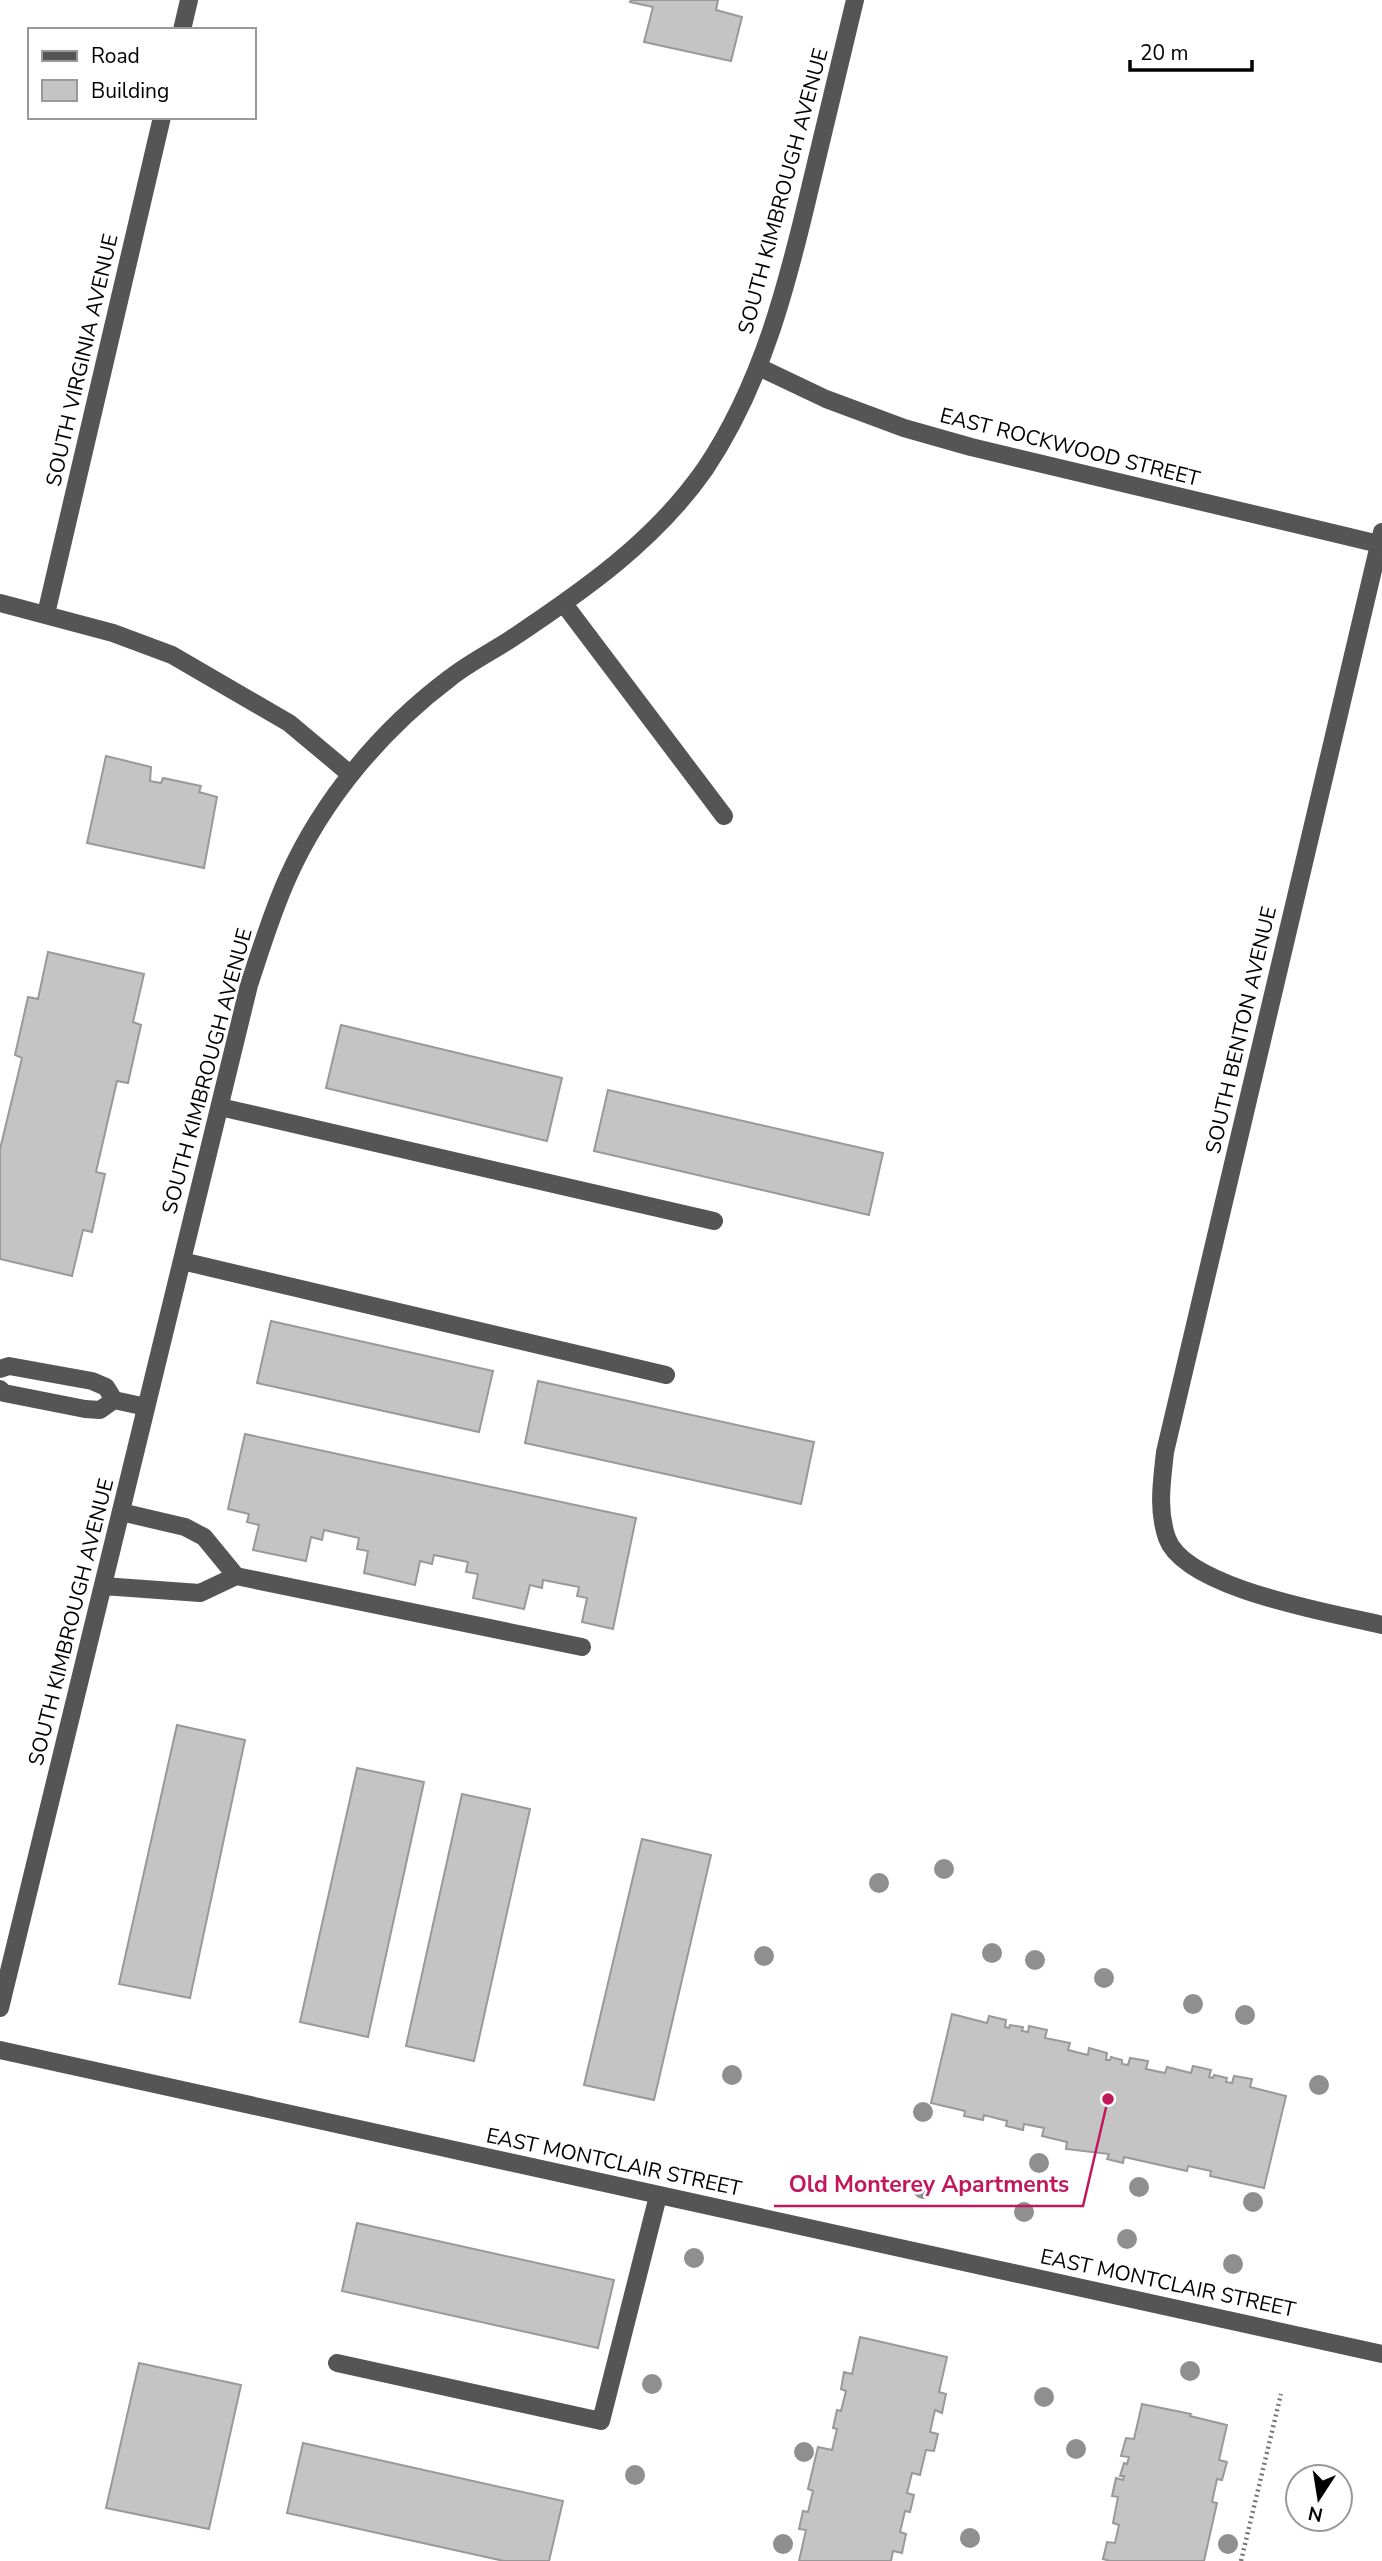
<svg xmlns="http://www.w3.org/2000/svg" width="1382" height="2561" font-family="'Nunito Sans',sans-serif">
  <style>
    .building { fill: #c4c4c4; stroke: #999; stroke-width: 2 }
    .lines { fill: none; stroke-linecap: round; stroke-linejoin: round }
    .path { stroke: #777; stroke-width: 4.5; stroke-dasharray: 2 3.5; stroke-linecap: butt }
    .minor { stroke: #555; stroke-width: 18 }
    .tree { fill: #8f8f8f }
    .labels { text-anchor: middle; dominant-baseline: central; stroke-width: 5; stroke-linejoin: round; paint-order: stroke }
    .street-label { font-size: 21px; fill: #000; stroke: #fff }
    .leader { fill: none; stroke: #c2185b; stroke-width: 2.5 }
    .callout-dot { fill: #c2185b; stroke: #fff; stroke-width: 2.5 }
    .callout-label { font-size: 23px; text-anchor: middle; font-weight: bold; fill: #c2185b; stroke: #fff; stroke-width: 5; stroke-linejoin: round; paint-order: stroke }
  </style>
  <rect width="100%" height="100%" fill="#fff"/>
  <path class="building" d="M631,0H718L716,10L742,17L731,61L644,42L653,7L630,2Z
    M106,756L151,767L150,781L161,783L163,778L201,786L199,792L217,797L204,868L87,843Z
    M48,952L144,974L133,1022L141,1025L128,1083L117,1081L96,1172L105,1174L92,1232L83,1230L72,1276L0,1259V1149L22,1058L15,1055L28,997L38,999Z
    M341,1025L562,1078L547,1141L326,1088Z
    M608,1090L883,1153L869,1215L594,1151Z
    M271,1321L493,1371L479,1432L257,1383Z
    M538,1381L814,1442L801,1504L525,1443Z
    M245,1434L636,1518L613,1629L582,1622L587,1598L577,1596L579,1587L543,1580L542,1588L530,1585L524,1609L473,1598L478,1574L466,1572L468,1562L434,1555L432,1564L420,1561L415,1585L364,1573L368,1551L357,1549L359,1538L324,1530L322,1540L311,1537L306,1561L253,1550L259,1525L247,1522L249,1514L228,1509Z
    M177,1725L245,1740L190,1998L119,1984Z
    M357,1768L424,1782L368,2037L300,2022Z
    M462,1794L530,1809L474,2061L406,2046Z
    M642,1839L711,1855L654,2100L584,2085Z
    M952,2014L987,2023L989,2016L1006,2020L1005,2027L1009,2028L1010,2025L1023,2027L1022,2031L1028,2032L1029,2026L1047,2030L1045,2038L1070,2043L1068,2050L1088,2055L1089,2048L1107,2053L1106,2060H1110L1111,2057L1122,2060V2064L1128,2065L1130,2058L1148,2061L1146,2069L1165,2073L1167,2067L1191,2073L1193,2066L1211,2070L1209,2077L1213,2078L1214,2075L1227,2078L1226,2082L1232,2083L1234,2076L1252,2079L1250,2087L1286,2096L1264,2188L1210,2176L1211,2171L1188,2166L1187,2171L1124,2157L1123,2163L1107,2159L1109,2154L1066,2149L1067,2142L1042,2136L1044,2128L1024,2124L1023,2130L1006,2126L1007,2121L984,2115L983,2120L964,2116L965,2111L931,2103Z
    M357,2223L614,2280L598,2348L342,2291Z
    M860,2337L947,2357L939,2392L946,2394L942,2413L935,2410L930,2432L938,2434L934,2451L926,2450L920,2475L912,2473L907,2493L914,2495L910,2512L905,2511L900,2532L906,2534L902,2553L893,2551L891,2561H799L806,2530L799,2529L803,2511L808,2512L813,2491L808,2489L818,2447L832,2450L837,2429L833,2428L837,2410L841,2411L846,2391L841,2389L844,2372L852,2374Z
    M139,2363L241,2385L209,2529L106,2508Z
    M1142,2404L1191,2414L1190,2416L1227,2425L1219,2460L1227,2462L1222,2480L1217,2479L1212,2502L1217,2503L1204,2561H1110L1103,2559L1107,2542L1115,2543L1119,2525L1113,2523L1118,2497L1112,2496L1116,2478L1123,2480L1124,2476H1120L1124,2463L1127,2464L1129,2457L1121,2456L1126,2438L1134,2439Z
    M303,2443L563,2501L549,2561H504L287,2513Z"/>
  <g class="lines">
    <path class="path" d="M1241,2561L1281,2394"/>
    <path class="minor" d="M182,30L189,0
      M759,367L826,399L904,428L971,447L1379,544
      M1382,532L1165,1452C1162,1481 1157,1509 1167,1538C1185,1589 1333,1613 1382,1625
      M0,603L113,633L172,655L289,723L350,774
      M564,604L724,816
      M46,614L162,117
      M220,1107L714,1221
      M182,1261L666,1375
      M0,1369L9,1366L92,1381L106,1387L114,1400L146,1407
      M0,1389L4,1393L85,1409L100,1410L114,1400
      M121,1512L185,1527L204,1537L236,1576
      M103,1586L200,1593L236,1576L582,1647
      M0,2008L249,985C261,949 272,912 288,877C323,799 382,729 450,678C469,663 491,652 511,639C583,591 655,541 705,469C762,384 787,286 810,188C825,125 840,63 855,0
      M0,2050L1382,2354
      M337,2363L601,2421L658,2196"/>
  </g>
  <g class="tree">
    <circle cx="944" cy="1869" r="10"/>
    <circle cx="879" cy="1883" r="10"/>
    <circle cx="992" cy="1953" r="10"/>
    <circle cx="764" cy="1956" r="10"/>
    <circle cx="1035" cy="1960" r="10"/>
    <circle cx="1104" cy="1978" r="10"/>
    <circle cx="1193" cy="2004" r="10"/>
    <circle cx="1245" cy="2015" r="10"/>
    <circle cx="732" cy="2075" r="10"/>
    <circle cx="1319" cy="2085" r="10"/>
    <circle cx="923" cy="2112" r="10"/>
    <circle cx="1039" cy="2163" r="10"/>
    <circle cx="1139" cy="2187" r="10"/>
    <circle cx="923" cy="2189" r="10"/>
    <circle cx="1253" cy="2202" r="10"/>
    <circle cx="1024" cy="2212" r="10"/>
    <circle cx="1127" cy="2239" r="10"/>
    <circle cx="694" cy="2258" r="10"/>
    <circle cx="1233" cy="2264" r="10"/>
    <circle cx="1190" cy="2371" r="10"/>
    <circle cx="652" cy="2384" r="10"/>
    <circle cx="1044" cy="2397" r="10"/>
    <circle cx="1076" cy="2449" r="10"/>
    <circle cx="804" cy="2452" r="10"/>
    <circle cx="635" cy="2475" r="10"/>
    <circle cx="970" cy="2538" r="10"/>
    <circle cx="783" cy="2544" r="10"/>
    <circle cx="1228" cy="2544" r="10"/>
  </g>
  <g class="labels">
    <g class="street-label">
      <text transform="translate(783 191) rotate(-75)">SOUTH KIMBROUGH AVENUE</text>
      <text transform="translate(82 360) rotate(-77)">SOUTH VIRGINIA AVENUE</text>
      <text transform="translate(1070 447) rotate(14)">EAST ROCKWOOD STREET</text>
      <text transform="translate(1241 1030) rotate(-77)">SOUTH BENTON AVENUE</text>
      <text transform="translate(207 1071) rotate(-75)">SOUTH KIMBROUGH AVENUE</text>
      <text transform="translate(71 1622) rotate(-76)">SOUTH KIMBROUGH AVENUE</text>
      <text transform="translate(614 2162) rotate(12)">EAST MONTCLAIR STREET</text>
      <text transform="translate(1168 2283) rotate(12)">EAST MONTCLAIR STREET</text>
    </g>
  </g>
  <path class="leader" d="M1108 2099L1083 2206H774"/>
  <circle class="callout-dot" cx="1108" cy="2099" r="7"/>
  <g class="callout-label">
    <text x="929" y="2192">Old Monterey Apartments</text>
  </g>
  <rect x="28" y="28" width="228" height="91" fill="#ffffff" stroke="#999999" stroke-width="2"/>
  <rect x="42" y="51" width="35" height="10" fill="#555555" stroke="#999999" stroke-width="2"/>
  <text x="91" y="63" font-size="21" fill="#000000">Road</text>
  <rect x="42" y="80" width="35" height="21" fill="#c4c4c4" stroke="#999999" stroke-width="2"/>
  <text x="91" y="98" font-size="21" fill="#000000">Building</text>
  <g transform="translate(1319 2498) rotate(192)"><circle r="33" fill="#ffffff" stroke="#999999" stroke-width="2"/>
  <path d="M0-5L12 26L0 18L-12 26Z" fill="#000000"/>
  <text y="-10" font-size="19" font-weight="bold" text-anchor="middle" fill="#000000">N</text>
  </g>
  <path d="M1130 60v10h122v-10" fill="none" stroke="#000000" stroke-width="3.5"/>
  <text x="1140" y="60" font-size="21" fill="#000000" stroke="#ffffff" stroke-width="5" paint-order="stroke">20 m</text>
</svg>
